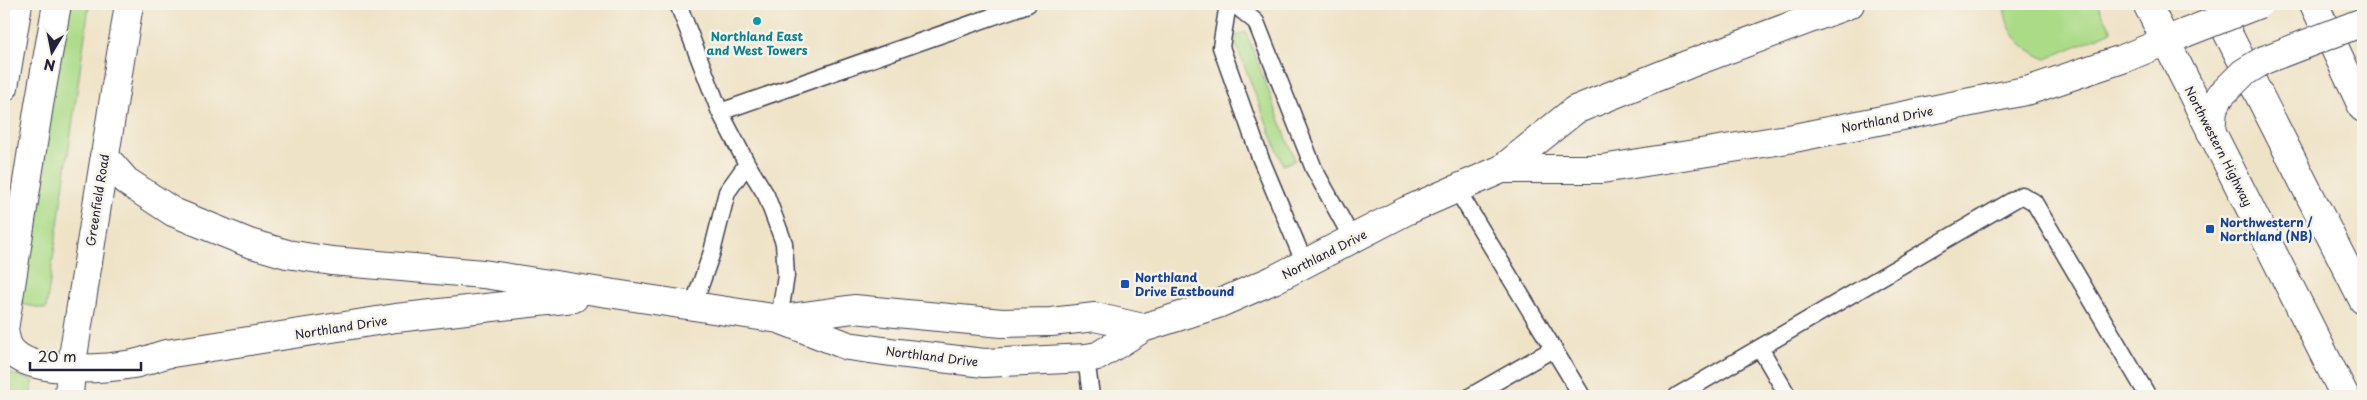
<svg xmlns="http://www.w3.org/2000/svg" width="2367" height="400" font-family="'Playpen Sans',sans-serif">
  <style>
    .green { fill: #acdb88; stroke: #677e62 }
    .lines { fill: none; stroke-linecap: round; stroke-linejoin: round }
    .service-casing { stroke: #413f50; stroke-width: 19 }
    .secondary-casing { stroke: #413f50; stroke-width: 30 }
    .primary-casing { stroke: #413f50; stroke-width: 30 }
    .motorway-casing { stroke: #413f50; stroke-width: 30 }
    .service { stroke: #fff; stroke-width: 16 }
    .secondary { stroke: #fff; stroke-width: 28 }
    .primary { stroke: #fff; stroke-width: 28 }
    .motorway { stroke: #fff; stroke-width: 28 }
    .secondary-bridge-casing { stroke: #413f50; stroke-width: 30; stroke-linecap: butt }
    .primary-bridge-casing { stroke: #413f50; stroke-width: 30; stroke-linecap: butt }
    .secondary-bridge { stroke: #fff; stroke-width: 28 }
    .primary-bridge { stroke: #fff; stroke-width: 28 }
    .culture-dot { fill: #0f9aa8; stroke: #f7f3e8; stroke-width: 2 }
    .transit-dot { fill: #1a4fb4; stroke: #f7f3e8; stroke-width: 2 }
    .labels { text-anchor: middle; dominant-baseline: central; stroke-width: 5; stroke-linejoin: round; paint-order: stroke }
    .culture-label { font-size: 12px; font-weight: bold; fill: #0d838f; stroke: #f7f3e8 }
    .street-label { font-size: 12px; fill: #22223b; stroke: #f7f3e8 }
    .transit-label { font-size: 12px; font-weight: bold; fill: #164399; stroke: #f7f3e8; text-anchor: start }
  </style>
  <rect width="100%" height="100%" fill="#f7f3e8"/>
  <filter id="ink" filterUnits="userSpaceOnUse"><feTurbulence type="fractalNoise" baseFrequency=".02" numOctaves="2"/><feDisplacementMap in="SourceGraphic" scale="10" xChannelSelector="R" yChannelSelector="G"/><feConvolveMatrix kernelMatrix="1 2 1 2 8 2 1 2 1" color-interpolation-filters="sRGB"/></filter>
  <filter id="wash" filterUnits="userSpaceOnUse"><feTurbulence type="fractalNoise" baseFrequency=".0096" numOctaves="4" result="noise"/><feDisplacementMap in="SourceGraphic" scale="20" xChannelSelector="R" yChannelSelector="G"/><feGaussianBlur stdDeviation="1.12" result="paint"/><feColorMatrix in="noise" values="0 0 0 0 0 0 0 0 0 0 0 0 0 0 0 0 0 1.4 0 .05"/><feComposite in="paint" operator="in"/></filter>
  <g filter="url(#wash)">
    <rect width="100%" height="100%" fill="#efe3c7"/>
    <path class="green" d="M63,4H89V7L46,309L15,303Z
      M2004,4H2097L2112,31L2046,59C2020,47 2006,33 2004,4Z
      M1246,32L1295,160L1283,165L1233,37Z
      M4,372L34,380L30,396H4Z"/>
  </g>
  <g filter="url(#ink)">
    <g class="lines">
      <defs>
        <path id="service" d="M678,4L720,112
          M1228,4L1221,47L1260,157L1305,264
          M1234,4L1256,22L1314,169L1353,240
          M1456,188L1582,396
          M693,306L712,252L727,192L747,164
          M779,319L786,276L784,243L766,195L747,164L720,112L1028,4
          M1760,348L1788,396
          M1086,358L1091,396
          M1471,396L1553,349
          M1677,396L2022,195L2034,202L2148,396"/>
        <path id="secondary" d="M57,4L39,105L4,330C6,340 7,348 15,354C37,374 105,369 133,364C144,362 155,357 166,354L396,318L574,298
          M2147,4L2345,396
          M4,87L18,4
          M104,156L126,181L173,212L249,243L287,254L332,261L483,274L779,319L848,346L898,353L984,363L1086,358L1098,356L1143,328L1218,304L1273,280L1406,211L1502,169L1575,110L1689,64L1850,4
          M1502,169H1602L1794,138L2030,90L2125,58L2185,33
          M782,319L854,309L1002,323L1051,322L1095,317L1143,328
          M69,396L71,369L129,4"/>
        <path id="primary" d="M2211,132L2213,109L2221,95"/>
        <path id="motorway" d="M2213,4L2363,300
          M2314,4L2363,108"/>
      </defs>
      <use href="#service" class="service-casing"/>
      <use href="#secondary" class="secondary-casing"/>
      <use href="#primary" class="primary-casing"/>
      <use href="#motorway" class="motorway-casing"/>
      <use href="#service" class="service"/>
      <use href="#secondary" class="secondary"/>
      <use href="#primary" class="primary"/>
      <use href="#motorway" class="motorway"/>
      <defs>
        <path id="secondary-bridge" d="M2185,33L2259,4"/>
        <path id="primary-bridge" d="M2221,95L2243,73L2264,60L2363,22"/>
      </defs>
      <use href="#secondary-bridge" class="secondary-bridge-casing"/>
      <use href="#primary-bridge" class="primary-bridge-casing"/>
      <use href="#secondary-bridge" class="secondary-bridge"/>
      <use href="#primary-bridge" class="primary-bridge"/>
    </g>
  </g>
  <circle class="culture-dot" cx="757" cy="21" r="5"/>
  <g class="transit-dot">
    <rect x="2205" y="224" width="10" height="10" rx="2.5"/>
    <rect x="1120" y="279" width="10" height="10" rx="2.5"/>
  </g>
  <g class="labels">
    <g class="culture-label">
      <text x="757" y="36">Northland East<tspan x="757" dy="14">and West Towers</tspan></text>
    </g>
    <g class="street-label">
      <text transform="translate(1887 119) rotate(-11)">Northland Drive</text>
      <text transform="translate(2219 146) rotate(63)">Northwestern Highway</text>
      <text transform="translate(97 200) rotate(-81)">Greenfield Road</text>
      <text transform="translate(1324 254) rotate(-27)">Northland Drive</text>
      <text transform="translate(341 327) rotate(-9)">Northland Drive</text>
      <text transform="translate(932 356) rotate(7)">Northland Drive</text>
    </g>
    <g class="transit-label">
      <text x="2220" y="222">Northwestern /<tspan x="2220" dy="14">Northland (NB)</tspan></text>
      <text x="1135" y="277">Northland<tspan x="1135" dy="14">Drive Eastbound</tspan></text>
    </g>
  </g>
  <rect width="2367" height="400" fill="none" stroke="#f7f3e8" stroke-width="20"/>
  <g transform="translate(52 52) rotate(190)" stroke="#f7f3e8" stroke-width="4" paint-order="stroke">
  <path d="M0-4L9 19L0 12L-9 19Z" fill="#22223b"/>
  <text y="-8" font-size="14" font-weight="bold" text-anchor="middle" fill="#22223b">N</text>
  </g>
  <path d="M30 362v8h111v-8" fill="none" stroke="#22223b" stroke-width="2.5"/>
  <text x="38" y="362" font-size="15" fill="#22223b" stroke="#f7f3e8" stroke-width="4" paint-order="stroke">20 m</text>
</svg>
